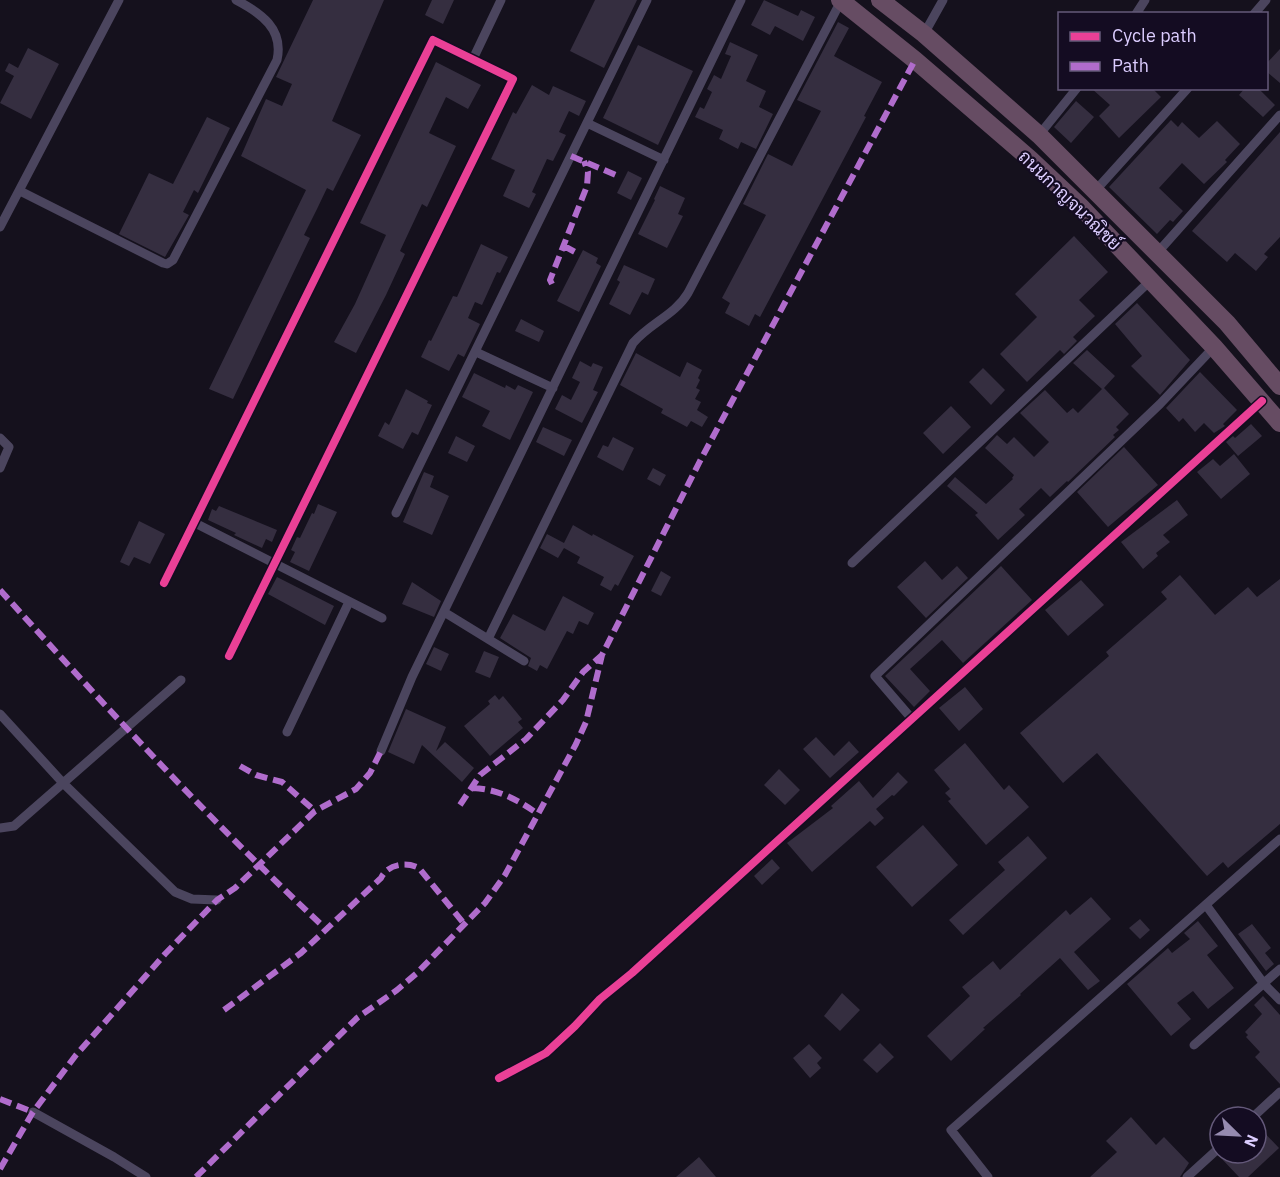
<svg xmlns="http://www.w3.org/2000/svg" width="1280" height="1177" font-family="'IBM Plex Sans',Sarabun,sans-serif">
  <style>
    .building { fill: #352e40 }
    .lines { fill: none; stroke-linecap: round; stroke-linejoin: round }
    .street { stroke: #4b455e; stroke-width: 9 }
    .highway { stroke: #664c63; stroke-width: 18 }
    .quiet { stroke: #b06ccc; stroke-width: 6; stroke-dasharray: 12 6; stroke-linecap: butt }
    .cycleway-casing { stroke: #140c22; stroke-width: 11 }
    .cycleway { stroke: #ea4096; stroke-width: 8 }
    .labels { text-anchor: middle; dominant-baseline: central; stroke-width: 4.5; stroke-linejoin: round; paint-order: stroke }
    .street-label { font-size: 18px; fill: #dccdff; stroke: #140c22 }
  </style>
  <rect width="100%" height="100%" fill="#15111d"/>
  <path class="building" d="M313,0H384L332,121L361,135L333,191L327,188L317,209L304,235L310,238L233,399L209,389L306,190L241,156L266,99L282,106L292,84L276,77Z
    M432,0H454L443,24L425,15Z
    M595,0H637L604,68L570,51Z
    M764,0L798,16L801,10L815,17L803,41L775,26L770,35L751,25Z
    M838,22L849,28L834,56L882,82L864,116L866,117L760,317L755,314L749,326L725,313L730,303L722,298L766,215L743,204L768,154L792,166L821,111L797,100Z
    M730,42L758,55L746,81L766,91L759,107L773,114L756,149L741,142L738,149L719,139L723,130L695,117L700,107L704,109L712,92L707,89L714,75L721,79L731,56L725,54Z
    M638,45L693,71L658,145L603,118Z
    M28,48L59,64L31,119L0,103L14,76L5,71L9,63L18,68Z
    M1280,49V83L1266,71V64Z
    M436,62L481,85L468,109L446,97L429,133L456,146L427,207L422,204L400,251L405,254L386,295L356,353L334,342L355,304L386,235L360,223Z
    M532,85L549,95L553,86L586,101L579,116L569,111L559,132L566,135L553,161L547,159L532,192L536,194L529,208L503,196L515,170L491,159L513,112L516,114Z
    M1091,88H1152L1161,97L1119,138L1099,116L1110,105Z
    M1245,88H1258L1275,105L1263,117L1239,95Z
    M1076,101L1094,117L1071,143L1054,127Z
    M207,117L230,128L198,193L194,190L183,212L189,215L165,257L119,234L149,173L173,184Z
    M1171,120L1178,127L1182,122L1199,138L1217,121L1240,144L1225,160L1227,162L1204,184L1182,163L1159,188L1183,211L1173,222L1170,220L1157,234L1109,187Z
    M1280,132V237L1264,254L1268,257L1256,271L1235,253L1227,262L1192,231Z
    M628,171L642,178L631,200L617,193Z
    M660,186L685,198L678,214L683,216L667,248L638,234L655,200L654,199Z
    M1074,236L1108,272L1079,300L1095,316L1073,337L1077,341L1064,354L1060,350L1027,382L1000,354L1037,317L1015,294Z
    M481,244L508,257L500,273L497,272L482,305L475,302L468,318L480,324L464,357L458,354L449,371L421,357L429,340L431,341L453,296L457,297Z
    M583,250L598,258L596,263L601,266L579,312L557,301Z
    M624,265L655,279L648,295L642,292L630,315L609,304L620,282L617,280Z
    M1137,303L1190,360L1160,395L1131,366L1142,356L1115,324Z
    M521,319L544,331L539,342L515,331Z
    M1087,350L1115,376L1104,388L1129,414L1116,427L1119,430L1113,435L1115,437L1068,482L1067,481L1050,497L1041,488L1019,509L1025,515L998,540L975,515L978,513L947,486L955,477L986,504L1013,479L1012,478L1014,475L985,448L997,435L1007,444L1014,437L1034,457L1049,442L1020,413L1045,390L1067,413L1073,408L1078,413L1102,389L1073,363Z
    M636,353L680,377L687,362L702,370L698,378L700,380L696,388L700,390L695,399L701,402L697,410L708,417L702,427L691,421L687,427L661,413L663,409L620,385Z
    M580,361L591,367L593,363L603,367L593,390L598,392L582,423L555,409L562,395L571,400L580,382L572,378Z
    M983,368L1005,390L991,405L969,382Z
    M1200,372L1237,410L1223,424L1225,426L1214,433L1204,423L1195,432L1183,418L1179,422L1166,408Z
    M474,373L505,388L506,385L515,390L518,385L533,392L510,440L482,426L490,411L462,397Z
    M406,389L428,401L427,403L432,405L418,435L412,432L403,449L378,436L385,422L389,425Z
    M951,406L971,427L943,454L923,433Z
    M1251,424L1262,436L1238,456L1226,442L1233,436L1235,438Z
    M543,427L572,440L564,456L536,442Z
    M456,436L475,446L467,462L448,453Z
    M613,437L634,448L623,471L597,457L603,445L608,447Z
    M1124,447L1158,485L1108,527L1077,492Z
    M1234,454L1250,474L1221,499L1197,472L1213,459L1220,466Z
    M653,468L666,475L660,486L647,479Z
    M424,472L434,476L430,487L449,496L432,535L403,522Z
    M1177,500L1188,515L1163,535L1170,542L1156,553L1158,556L1143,569L1121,542Z
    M318,504L337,512L309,571L290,562L295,552L291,550L297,537L300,538L312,513L314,514Z
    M219,506L277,530L272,542L266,539L262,548L234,535L236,533L208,520L212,509L216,511Z
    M139,521L165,534L150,564L134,557L129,566L120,562Z
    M573,525L592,536L593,534L634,556L618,586L615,584L611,591L600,585L604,577L577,563L580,557L564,548L558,558L540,548L547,534L564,543Z
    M925,561L942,580L957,566L968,578L926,618L897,587Z
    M1001,566L1032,600L963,663L942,640L910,669L930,691L914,707L885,676Z
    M661,571L671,577L661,596L651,591Z
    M1180,575L1215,615L1248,587L1257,597L1280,579V824L1228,868L1223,862L1207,876L1097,753L1063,783L1020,733L1109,656L1106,652L1167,599L1161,592Z
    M277,577L334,606L325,625L268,594Z
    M1081,580L1104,605L1068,636L1045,610Z
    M412,582L441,601L434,617L402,604Z
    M563,596L594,613L588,625L579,621L573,634L567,631L547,669L540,665L537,671L528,666L531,658L528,656L500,638L513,614L545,631Z
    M434,647L449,654L441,671L426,664Z
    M484,651L499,657L490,678L475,672Z
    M965,687L983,709L959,731L939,708Z
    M495,695L499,700L503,696L522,719L518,722L523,728L490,756L464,726L490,704L488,701Z
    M406,709L446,727L436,751L445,742L474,768L462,782L422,745L414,764L388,752Z
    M816,737L834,756L849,741L859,752L830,778L803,749Z
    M965,743L1004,790L1009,785L1029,807L986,845L948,801L951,799L945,793L950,789L934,770Z
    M779,769L800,790L785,805L764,785Z
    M898,772L908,782L894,796L892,795L876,809L884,818L875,826L870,821L812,872L787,843L833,808L831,806L859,781L873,798Z
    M923,825L958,865L912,907L876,867Z
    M1028,836L1047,858L963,935L949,920L1005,870L998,862Z
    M772,859L780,868L762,885L754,876Z
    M1091,897L1111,919L1074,952L1100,981L1088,990L1060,958L1020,994L1021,995L983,1028L985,1029L951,1061L927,1036L970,996L962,987L993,961L1000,970L1066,910L1070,915Z
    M1140,919L1150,930L1140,939L1129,928Z
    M1198,921L1218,946L1207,955L1234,988L1208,1009L1193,991L1177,1003L1191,1019L1171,1036L1127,984L1168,948L1172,953L1190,939L1184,933Z
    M1252,924L1271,948L1265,953L1274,964L1266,971L1238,934Z
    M842,993L860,1010L840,1031L824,1016Z
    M1263,996L1280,1015V1084L1255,1057L1260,1052L1246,1037L1248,1035L1245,1032L1262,1014L1254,1005Z
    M880,1043L894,1057L877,1073L863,1060Z
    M809,1044L822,1058L817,1063L821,1068L810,1078L793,1058Z
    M1131,1117L1156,1145L1164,1137L1189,1163L1180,1177H1090L1117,1152L1106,1141Z
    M1256,1124L1279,1148L1248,1177H1239L1221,1158L1227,1153H1256Z
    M699,1157L716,1177H676Z"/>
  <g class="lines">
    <path class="street" d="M1136,14L1145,0
      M1254,14L1266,0
      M924,34L943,0
      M473,59L501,0
      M587,123L664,160
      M1039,135L1077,88
      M20,191L163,263L167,264L173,260L277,60C284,29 261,13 236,0
      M1095,191L1188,88
      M0,227L119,0
      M1158,252L1280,115
      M476,352L553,388
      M0,438L9,447L0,468
      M396,513L647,0
      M195,523L382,618
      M852,563L1150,281
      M164,583L433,40L513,79L229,656
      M444,612L524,661
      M488,639L633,343C650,323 675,315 688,293L841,1
      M0,714L63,783L175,892L192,899L217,900
      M912,719L875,676L1160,404L1214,347
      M287,732L349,602
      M381,751L412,677L741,0
      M0,828L14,826L181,680
      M1206,905L1264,984L1280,1000
      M1194,1045L1280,969
      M499,1078L546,1053L575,1026L600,999L632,973L1262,401
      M33,1112L114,1157L146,1177
      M1253,1117L1280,1092
      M988,1177L951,1130L1280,839
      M1187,1177L1220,1147"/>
    <path class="highway" d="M840,0L915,60L1030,159L1080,206L1214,347L1280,423
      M880,0L924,34L1039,135L1227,323L1280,386"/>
    <path class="quiet" d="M571,156L616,175
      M564,246L575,252
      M552,284L550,280L587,186L588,172L584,161
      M0,590C105,706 211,822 326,929
      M240,766L256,775L282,782L315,811
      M473,788C498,789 518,800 538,814
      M460,805L480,775L526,739L563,700L583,672L602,655
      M224,1010L301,953L381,878C387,865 405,861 419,868L465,925
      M0,1099L33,1112
      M0,1169L33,1112L76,1055L165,954L217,900L235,888L315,811L356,789L370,773L381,751
      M196,1177L357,1018L397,990L417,973L485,903L505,875L576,744L586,722L602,655L700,461L915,60"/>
    <defs>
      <path id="cycleway" d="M164,583L433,40L513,79L229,656
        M499,1078L546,1053L575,1026L600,999L632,973L1262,401"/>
    </defs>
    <use href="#cycleway" class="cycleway-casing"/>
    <use href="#cycleway" class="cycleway"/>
  </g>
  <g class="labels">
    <g class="street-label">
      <text transform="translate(1070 200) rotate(44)">ถนนกาญจนวณิชย์</text>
    </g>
  </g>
  <rect x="1058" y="12" width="210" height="78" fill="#140c22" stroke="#64597a" stroke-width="1.5"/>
  <rect x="1070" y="32" width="30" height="9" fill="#ea4096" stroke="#64597a" stroke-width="1.5"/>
  <text x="1112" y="42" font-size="18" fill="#dccdff">Cycle path</text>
  <rect x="1070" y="62" width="30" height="9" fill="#b06ccc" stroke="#64597a" stroke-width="1.5"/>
  <text x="1112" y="72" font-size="18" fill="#dccdff">Path</text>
  <g transform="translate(1238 1135) rotate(114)"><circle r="28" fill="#140c22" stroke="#64597a" stroke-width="1.5"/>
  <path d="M0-4.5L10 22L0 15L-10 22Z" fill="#968bb0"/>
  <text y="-9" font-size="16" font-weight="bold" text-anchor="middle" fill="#dccdff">N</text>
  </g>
</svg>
